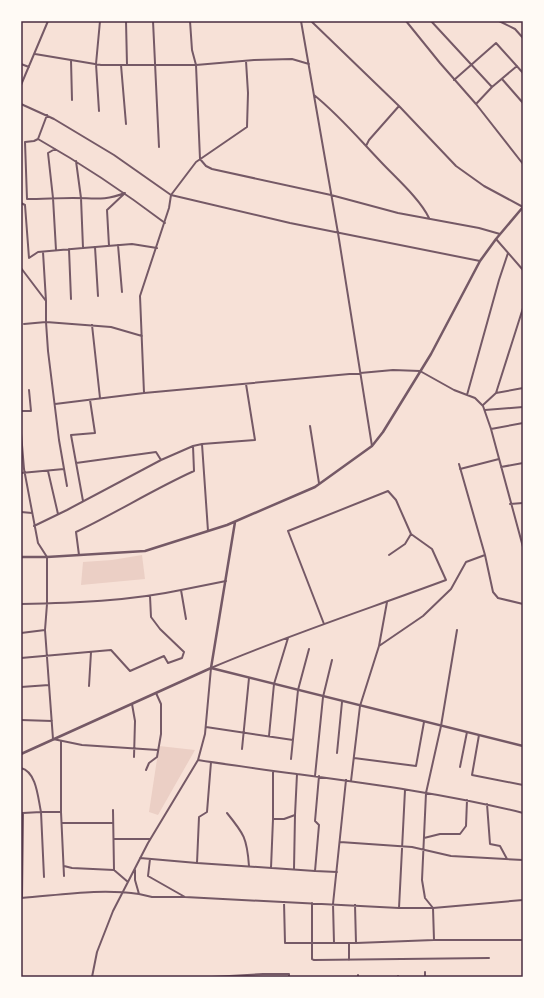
<svg xmlns="http://www.w3.org/2000/svg" width="544" height="998" font-family="Helvetica,sans-serif">
  <style>
    .green { fill: #ebcfc5 }
    .lines { fill: none; stroke-linecap: round; stroke-linejoin: round }
    .minor { stroke: #755966; stroke-width: 2 }
    .tertiary { stroke: #755966; stroke-width: 2.5 }
    .neatline { fill: none; stroke: #4a2c40; stroke-width: 1.5 }
  </style>
  <rect width="100%" height="100%" fill="#f7e1d7"/>
  <path class="green" d="M142,555L145,579L81,585L83,562L112,560Z
    M159,746L195,750L158,815L149,812Z"/>
  <g class="lines">
    <path class="minor" d="M126,21L127,65
      M153,21L159,147
      M190,21L192,50L196,65L200,159L206,166L212,169L331,195L398,213L479,228L500,234
      M301,21L338,233L372,446
      M311,21L399,106L456,166L484,186L523,207
      M406,21L440,63L476,104L523,164
      M431,21L492,87
      M499,21L515,29L523,38
      M35,54L101,65H196L254,60L292,59L309,64
      M71,60L72,100
      M21,64L29,67
      M121,65L126,124
      M502,79L523,103
      M454,80L496,43L523,73
      M21,85L48,21
      M314,95C339,115 359,139 381,162C396,178 420,199 429,218
      M21,104L54,119L114,155L171,195L290,223L480,261
      M476,104L492,87L517,66
      M99,111L96,64L100,21
      M47,115L38,139C82,164 124,192 165,223
      M38,139L34,141L25,142L27,199C42,199 58,198 73,198C95,198 104,201 125,193
      M366,146L369,140L399,106
      M55,149L48,153L53,198L56,250
      M76,161L81,198L83,248
      M21,203L25,205L29,258L38,252L83,248L132,244L157,248
      M496,239L523,270
      M118,245L122,292
      M109,246L107,210L124,194
      M95,247L98,296
      M69,249L71,299
      M43,252L46,301
      M21,268L46,301V322L48,351L59,440L67,486
      M24,324L46,322L111,327L142,336
      M92,325L100,398
      M144,393L140,296L169,208L171,195L196,162L247,127L248,93L246,61
      M496,393L523,388
      M467,395L499,280L508,253
      M55,404L144,393L393,370L420,371L454,390L475,398L483,406L491,429L523,547
      M483,405L496,393L523,308
      M485,410L523,407
      M21,411H31L29,390
      M310,426L319,483
      M491,429L523,423
      M21,433L24,469L38,543L47,557V604L45,630
      M202,444L208,531
      M76,463L156,452L161,460
      M459,464L485,555L493,592L498,598L523,604
      M501,467L523,463
      M460,469L499,459
      M48,471L58,514
      M21,473L64,469
      M83,501L71,435L95,433L90,400
      M510,504L523,503
      M21,512L32,513
      M34,526L67,510L161,460L193,446L202,444L255,440L246,384
      M79,555L76,532C116,513 154,489 194,471L193,446
      M389,555L405,544L411,534
      M21,604C73,603 130,601 181,590
      M186,619L181,590L226,581
      M21,633L45,630L53,739L82,745L158,750
      M379,646L423,616L451,589L466,562L485,555
      M21,658L111,650L130,671L164,656L168,663L182,658L184,652L160,629L151,617L150,596
      M89,686L91,652
      M21,687L49,685
      M132,704L135,721L134,757
      M21,720L52,721
      M206,727L293,740
      M479,735L472,775L523,785
      M269,736L274,684L288,638
      M61,741V812
      M242,749L249,678
      M337,753L342,702
      M354,758L416,766L424,722
      M291,759L298,690L309,649
      M198,760C306,777 416,786 523,813
      M460,767L467,732
      M21,768C37,772 38,799 41,812H61L64,876
      M146,770L149,763L157,757L161,734V704L156,693
      M315,776L323,697L332,660
      M346,780L333,904L334,943H356L355,905
      M351,781L360,706L379,646L387,602
      M487,804L490,844L500,846L507,859
      M113,810L114,870
      M21,813H23L22,898
      M23,813L41,812L44,877
      M227,813C244,834 247,838 249,866
      M273,819V771
      M62,823H113
      M424,838L440,834H460L466,826L467,800
      M114,839H150
      M340,842L412,847L451,856L523,860
      M140,858L197,863L315,871L319,825L315,821L319,776
      M150,859L148,876L185,897L399,908H433L523,900
      M197,863L199,817L207,812L211,762
      M64,866L72,868L114,870L128,882
      M271,868L273,819H284L295,815L297,774
      M294,869L295,815
      M135,870V880L139,894L152,897H184
      M315,871L337,872
      M21,898C60,895 100,888 139,894
      M284,902L285,943H333
      M312,903V959L314,960L489,958
      M399,908L405,790
      M434,940L433,908L425,898L422,880L426,793L441,726L457,630
      M356,943L434,940H523
      M349,960V943
      M425,972V977
      M358,975V977
      M398,976V977
      M92,977L97,952L113,911L148,843L198,760L205,734L211,668C288,635 368,609 446,580L432,549L411,534L396,500L388,491L288,531L324,624
      M212,977L263,974H289V977"/>
    <path class="tertiary" d="M21,557H47L145,551L227,525L315,487L372,446L383,432L431,354L480,261L496,239L523,207
      M211,668L523,746
      M21,754L211,668L235,522"/>
  </g>
  <rect width="544" height="998" fill="none" stroke="#fffaf5" stroke-width="44"/>
  <rect x="22" y="22" width="500" height="954" class="neatline"/>
</svg>
